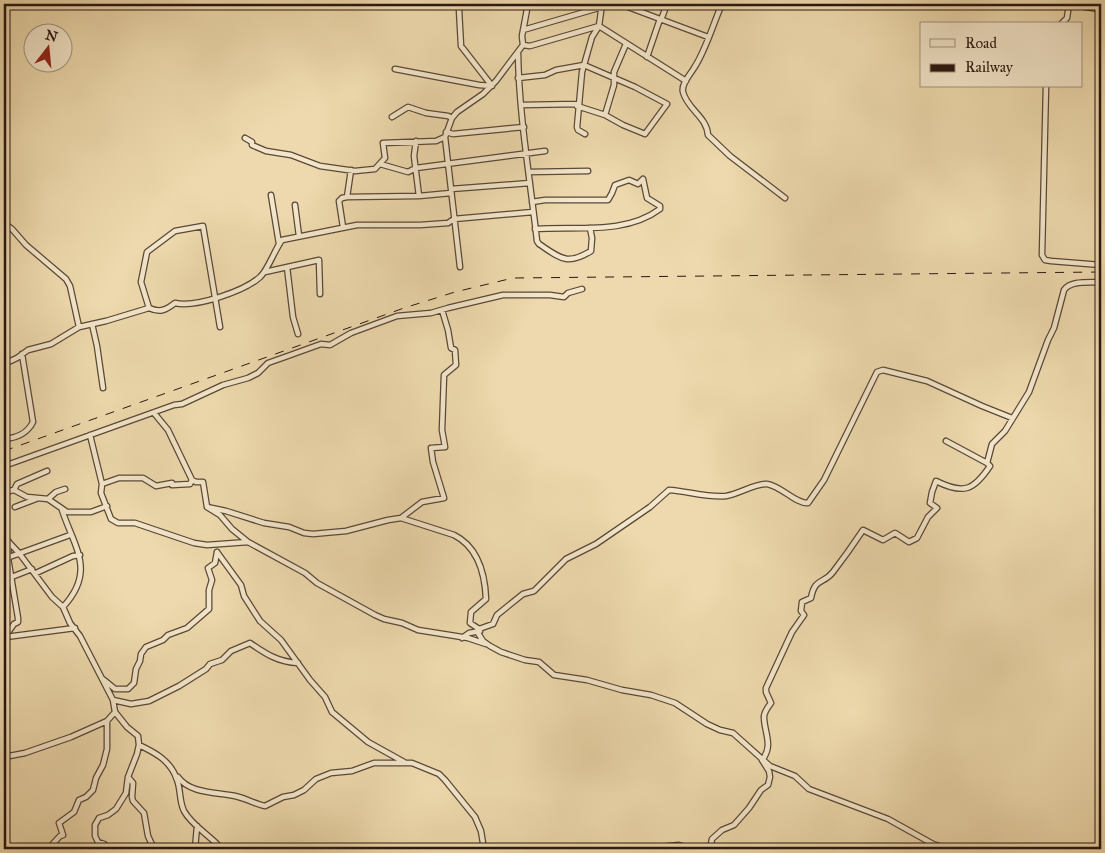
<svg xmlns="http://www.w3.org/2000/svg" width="1105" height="853" font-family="'IM FELL Great Primer',serif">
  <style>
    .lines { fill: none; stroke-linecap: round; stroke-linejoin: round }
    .street-casing { stroke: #5a4838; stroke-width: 7 }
    .highway-casing { stroke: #291711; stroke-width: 11 }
    .street { stroke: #f3e6ca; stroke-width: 4.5 }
    .highway { stroke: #e6bc76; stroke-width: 9 }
    .rail { stroke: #291711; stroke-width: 1; stroke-dasharray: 9 9; stroke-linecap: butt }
  </style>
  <rect width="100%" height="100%" fill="#edd9ad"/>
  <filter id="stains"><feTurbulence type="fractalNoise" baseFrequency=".004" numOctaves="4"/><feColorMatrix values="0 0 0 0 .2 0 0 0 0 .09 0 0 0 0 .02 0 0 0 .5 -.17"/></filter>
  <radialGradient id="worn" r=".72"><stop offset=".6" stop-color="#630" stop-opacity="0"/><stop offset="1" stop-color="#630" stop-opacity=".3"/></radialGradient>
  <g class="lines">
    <defs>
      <path id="street" d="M620,4L708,37
        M722,4C713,24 706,50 694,68C690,75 681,84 683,92C687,109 707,117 708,135L730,156L785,198
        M661,20L667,4
        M1061,24L1067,18L1069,4
        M523,30L602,7
        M523,45L530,46L599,26L686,81
        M518,53C519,116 530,178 537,241L539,244C560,258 567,266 591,251L592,238L590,228
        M647,57L660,19
        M395,69L479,85L492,86L461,46L459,9
        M518,78L545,75L556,70L584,65L635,87L667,104L645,134L623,125L605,115
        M1046,86L1042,255L1045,260L1051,261L1101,265
        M522,105L578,104
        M577,106L605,115L614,85V72L626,44
        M392,117L408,107L426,113L448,116L452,118
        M446,132L453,134L524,127
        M585,134L578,130L577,127L582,72L592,37L599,26L602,4
        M245,138L252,142V145L266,151L291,155L320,166L355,171L375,169L385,158L383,143L436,141L445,137
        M416,141L414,156L419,196
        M380,164L408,172L416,168L545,151
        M529,172L588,171
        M451,189L530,183
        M271,195L279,244
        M347,197L419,196L451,193
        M532,202L545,200H608L612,193L615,185L629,180L638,184L643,179L647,198L660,206V209C625,235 577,226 535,229
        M295,205L299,236
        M4,223L12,229L26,245L66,279L70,286L79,327
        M343,227L339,201L342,198L347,197L351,170
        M287,267L293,317L298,334
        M460,267L445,137L452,118L457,112L483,94L496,81L523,45L522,36L528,4
        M265,272L319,260L320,294
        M149,308L141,282L147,252L175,231L203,226L220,327
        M92,324L97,346L103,388
        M4,364L17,358L28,350L51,344L79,327L106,321L149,308C160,313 166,310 175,303C195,308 245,291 260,277C268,270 275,249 282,240L357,225H420L448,223L454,219L533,212
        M154,413L168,430L192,480L196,482H203L207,507L220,515L232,529L248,542L305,573L317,583L375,615L384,619L402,623L418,630L468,638L486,644
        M90,435L102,484
        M4,439C17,438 27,434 33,422L22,354
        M946,441L987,463
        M4,466L174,405L182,404L223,385L248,378L258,373L268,363L285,357L321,344L330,345L351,333L397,316L431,313L448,308L503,295H550L564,297L568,293L582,289
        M192,480L190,484L172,485V483L156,486L143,478H119L102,484L101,493L111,519L118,523H135L194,543L207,545L248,542
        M14,490L17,484L47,471
        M4,492L14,490L27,497L48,499L67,512H91L107,506
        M48,499L56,492L65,489
        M15,507L36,499
        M207,507L226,511L264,523L289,527L304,533L313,534L346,531L388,520L401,518L422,502L444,498L433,462L431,448L445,447L442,430L444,375L456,365L455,350L451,348L448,330L442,310
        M62,510C75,549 96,571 63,607
        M401,518L454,535C478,547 485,574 486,599L471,612L470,623L479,629L478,633L483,641L490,646L501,652L525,660L539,662L554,675L587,680L622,690L651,695L675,703L707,724L720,730L733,733L770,766L795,776L809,789L888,819L933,844L948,849
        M4,537L19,553L52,597L63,607L70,623L80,636L113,700L115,712L127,727L138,736L139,745C156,753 171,761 177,780C181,790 179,801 184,811C191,824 206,833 217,844L220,849
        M217,552L241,585L244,596L260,621L281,640L310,680L325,697L332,712L368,742L404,762
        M4,559L70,535
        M36,573L73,556L80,555
        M4,580L32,569
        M479,629L493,624L497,615L523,594L534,591L566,559L596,544L650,507L669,490C687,491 708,498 726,496C739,494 756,483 767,484C781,486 796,504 808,503L824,480L877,372L883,370L927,381L982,406L1012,418
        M4,631L6,637L75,628
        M4,638L14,624L18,622V618L8,558L9,542
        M462,638L469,633L480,631
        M104,680L115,689H128L134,683L136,669L140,661L141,654L146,647L163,640L168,635L187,628L209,609V590L212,580L208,568L215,563L217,552
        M113,700L131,704L149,701L179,686L206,669L210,664L222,660L231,651L250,643C266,654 278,662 298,663
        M4,757L25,753L71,737L107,721L115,712
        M128,777L133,783L132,797L133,801L144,813L148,836L154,849
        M178,777C190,794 217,792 235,796C245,798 255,804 265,806L283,797L294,795L304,790L316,779L331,773L352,771L374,763H412L439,774L445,780L475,817L481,831L484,849
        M48,849L60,836L63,835L59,823L74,812L79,800L86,797L93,790L96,778L103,765L107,749V721
        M110,849L104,844L98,842L95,836V825L99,818L108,815L116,809L126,793L128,777L137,754L139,745
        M195,849L197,826
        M642,849L679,845L691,849
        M710,849L712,839L722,830L734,825L749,808L761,790L768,785L770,777L769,771L762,760C774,746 764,732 764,717C764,712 768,707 771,703L766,692V688L792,632L804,615L801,611L802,602L811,598C815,577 823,585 833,572C843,559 853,545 863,530L883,540L895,533L909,542L917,538L928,517L937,508L930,503L932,492L936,481C964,495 974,490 990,466L987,463L992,444L1005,431L1029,392L1048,340L1054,328L1064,290C1071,280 1089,283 1101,282"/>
      <path id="highway" d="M1079,4L1101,7"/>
    </defs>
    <use href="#street" class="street-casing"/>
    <use href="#highway" class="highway-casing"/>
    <use href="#street" class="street"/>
    <use href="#highway" class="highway"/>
    <path class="rail" d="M4,451L404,308L455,292L513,278L1101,272"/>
  </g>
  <rect width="1105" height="853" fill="none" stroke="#edd9ad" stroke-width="20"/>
  <rect x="5" y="5" width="1095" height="843" fill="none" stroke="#291711" stroke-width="2.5"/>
  <rect x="10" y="10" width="1085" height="833" fill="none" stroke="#291711"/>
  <rect x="920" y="22" width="162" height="65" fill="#f3e6ca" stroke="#a29380"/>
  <rect x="930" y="39" width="25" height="8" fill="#f3e6ca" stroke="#a29380"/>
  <text x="965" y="48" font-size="15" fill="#291711">Road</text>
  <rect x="930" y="64" width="25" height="8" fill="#291711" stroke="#a29380"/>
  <text x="965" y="72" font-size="15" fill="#291711">Railway</text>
  <g transform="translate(48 48) rotate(16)"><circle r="24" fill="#f3e6ca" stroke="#a29380"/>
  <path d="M0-4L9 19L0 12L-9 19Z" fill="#8f2418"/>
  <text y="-8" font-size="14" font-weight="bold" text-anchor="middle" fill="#291711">N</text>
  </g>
  <rect width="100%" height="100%" filter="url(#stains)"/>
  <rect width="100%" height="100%" fill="url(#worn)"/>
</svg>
